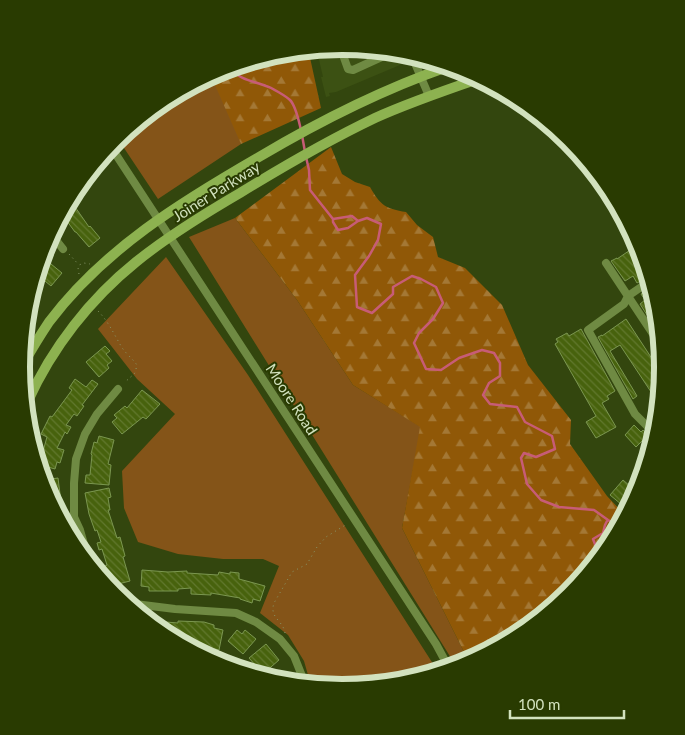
<svg xmlns="http://www.w3.org/2000/svg" width="685" height="735" font-family="Lato,sans-serif">
  <style>
    .built { fill: #3c5113 }
    .grass { fill: #845418 }
    .forest { fill: url(#forest-firs) }
    .lines { fill: none; stroke-linecap: round; stroke-linejoin: round }
    .stream { stroke: #c75c76; stroke-width: 2.5 }
    .building { fill: url(#building-back-hatch); stroke: #7b9750 }
    .path { stroke: #899a6d; stroke-width: 1; stroke-dasharray: 1 4; stroke-linecap: butt }
    .minor { stroke: #6f8a43; stroke-width: 8 }
    .major { stroke: #8db250; stroke-width: 10 }
    .labels { text-anchor: middle; dominant-baseline: central; stroke-width: 4; stroke-linejoin: round; paint-order: stroke }
    .street-label { font-size: 15px; fill: #d2e2be; stroke: #293b01 }
    .rim { fill: none; stroke: #d2e2be; stroke-width: 6 }
  </style>
  <defs>
    <pattern id="forest-firs" width="22" height="20" patternUnits="userSpaceOnUse" patternTransform="scale(1.25)"><rect width="22" height="20" fill="#905807"/><path d="M5 1l3.5 6h-7zM16 11l3.5 6h-7z" fill="#a47835"/></pattern>
    <pattern id="building-back-hatch" width="6" height="6" patternUnits="userSpaceOnUse" patternTransform="scale(1.25)"><rect width="6" height="6" fill="#47620d"/><path d="M-1 5l2 2M0 0l6 6M5-1l2 2" fill="none" stroke="#61782e"/></pattern>
  </defs>
  <rect width="100%" height="100%" fill="#33460e"/>
  <path class="built" d="M343,46L397,57L400,65L336,92L329,93L330,96L326,97L321,77H323L317,51Z"/>
  <path class="grass" d="M218,72L241,144L158,199L118,139Z
    M235,218L297,300L353,385L421,427L402,528L469,662L465,664L456,666L189,237Z
    M166,257L248,375L437,670L342,689L310,682L304,661L288,635L260,613L279,566L263,559H223L178,554L138,542L124,508L122,471L175,414L137,379L98,329Z"/>
  <path class="forest" d="M309,53L321,108L241,144L211,76L220,71Z
    M331,147L342,174L355,182L370,187C380,205 386,209 406,212L417,225L433,237L438,257L465,268L502,305L528,365L571,420L570,444L607,496L624,514L569,595L469,662L402,528L420,427L353,385L297,300L235,218Z"/>
  <g class="lines">
    <path class="stream" d="M232,68C239,81 255,81 266,86C271,87 287,97 290,100C296,106 299,122 301,130
      M302,135L305,152
      M306,157L309,170L310,190L333,219L352,216L358,221L367,218L381,224L378,240L369,256L355,275L357,307L372,313L393,294V287L412,276L421,279L436,287L443,303L433,319L419,333L414,343L426,369L441,370L459,358L482,350L494,353L500,363V376L489,383L483,395L490,404L517,407L525,422L552,436L555,449L536,457L524,453L521,458L527,484L541,500L559,507L594,510L608,520L616,525
      M333,219V222L338,230L348,228L358,221
      M598,552L593,539L603,533L605,525L607,521"/>
  </g>
  <path class="building" d="M73,204L89,227L90,226L100,238L89,247L76,232H75L64,217Z
    M639,244L642,260L640,262L645,272L646,278L637,283L633,276L625,281L611,261L617,258V259Z
    M44,254L51,264L62,273L51,286L39,276Z
    M648,289L653,315L649,318L640,304L645,300L641,294Z
    M626,319L662,374L657,401L620,345L610,351L637,396L633,399L598,337L602,335V336Z
    M581,329L615,391L607,396L609,399L602,403L616,427L596,438L586,422L596,416L555,344L558,342L556,339L567,333L569,336Z
    M105,346L110,351L106,354L112,361L107,365L109,368L99,377L86,362Z
    M75,379L86,387L92,380L98,384L82,405L84,406L77,416L74,414L66,425L71,427L67,434L65,432L57,448L64,450L60,463L57,462L55,469L41,465L40,462L47,437L41,434L50,416L52,417L72,390L69,388Z
    M142,390L160,404L146,419L143,417L122,434L112,422L117,418L114,415L125,406L127,408Z
    M634,425L641,432L643,430L648,435L636,447L625,435Z
    M99,436L114,440L108,464L111,465L109,485L85,483L86,475H90L92,455L91,454L94,442L97,443Z
    M58,478L61,502L54,503L46,490L44,480Z
    M623,480L638,493L627,509L610,495Z
    M109,488L111,497L108,498L110,510H108L117,538L120,537L125,556L123,557L130,581L110,586L107,583L103,567L107,565L102,549L99,550L97,543L101,542L97,530L95,531L89,514L85,493Z
    M142,570L168,572L187,571V573L218,575L219,572L230,574V572L239,573V579L265,586L260,601L253,599L252,603L240,599V598L211,593V595L191,594V588L178,589V591H149V587L141,586Z
    M154,621L178,623V621L204,622L214,625V628L223,630L219,650L199,645L200,644H189Z
    M237,630L242,634L245,630L256,639L243,654L228,641Z
    M266,644L279,660L264,673L259,672L255,668L257,667L249,658Z"/>
  <g class="lines">
    <path class="path" d="M69,254L79,265
      M79,274L78,269L79,265L84,263L90,264
      M98,311C108,321 114,334 121,346C125,353 132,358 137,365L135,373L124,383
      M285,633C283,620 269,618 274,603L292,572L307,564L317,547L326,537L347,524"/>
    <path class="minor" d="M342,46L345,50L343,55L348,69L353,70L386,55
      M414,61L429,96
      M111,147L436,644L449,668
      M52,235L63,249
      M606,263L659,343
      M647,283L628,296L624,304L588,330L635,414L651,430
      M86,551L80,530L74,517V483L76,459L85,434L97,414L118,389
      M127,603L175,609L236,613L256,622L280,639L294,656L304,681"/>
    <path class="major" d="M21,368C30,352 39,337 49,322C104,249 181,202 259,157C318,122 381,90 447,67
      M28,401C52,348 90,299 136,262C168,236 204,214 240,193C284,166 329,140 375,118C408,103 443,91 478,79"/>
  </g>
  <g class="labels">
    <g class="street-label">
      <text transform="translate(216 191) rotate(-32)">Joiner Parkway</text>
      <text transform="translate(292 399) rotate(57)">Moore Road</text>
    </g>
  </g>
  <path d="M0 0H685V735H0ZM30 367a312 312 0 1 1 624 0a312 312 0 1 1-624 0Z" fill="#293b01" fill-rule="evenodd"/>
  <path class="rim" d="M30 367a312 312 0 1 1 624 0a312 312 0 1 1-624 0Z"/>
  <path d="M510 710v8h114v-8" fill="none" stroke="#d2e2be" stroke-width="2.5"/>
  <text x="518" y="710" font-size="15" fill="#d2e2be" stroke="#293b01" stroke-width="4" paint-order="stroke">100 m</text>
</svg>
